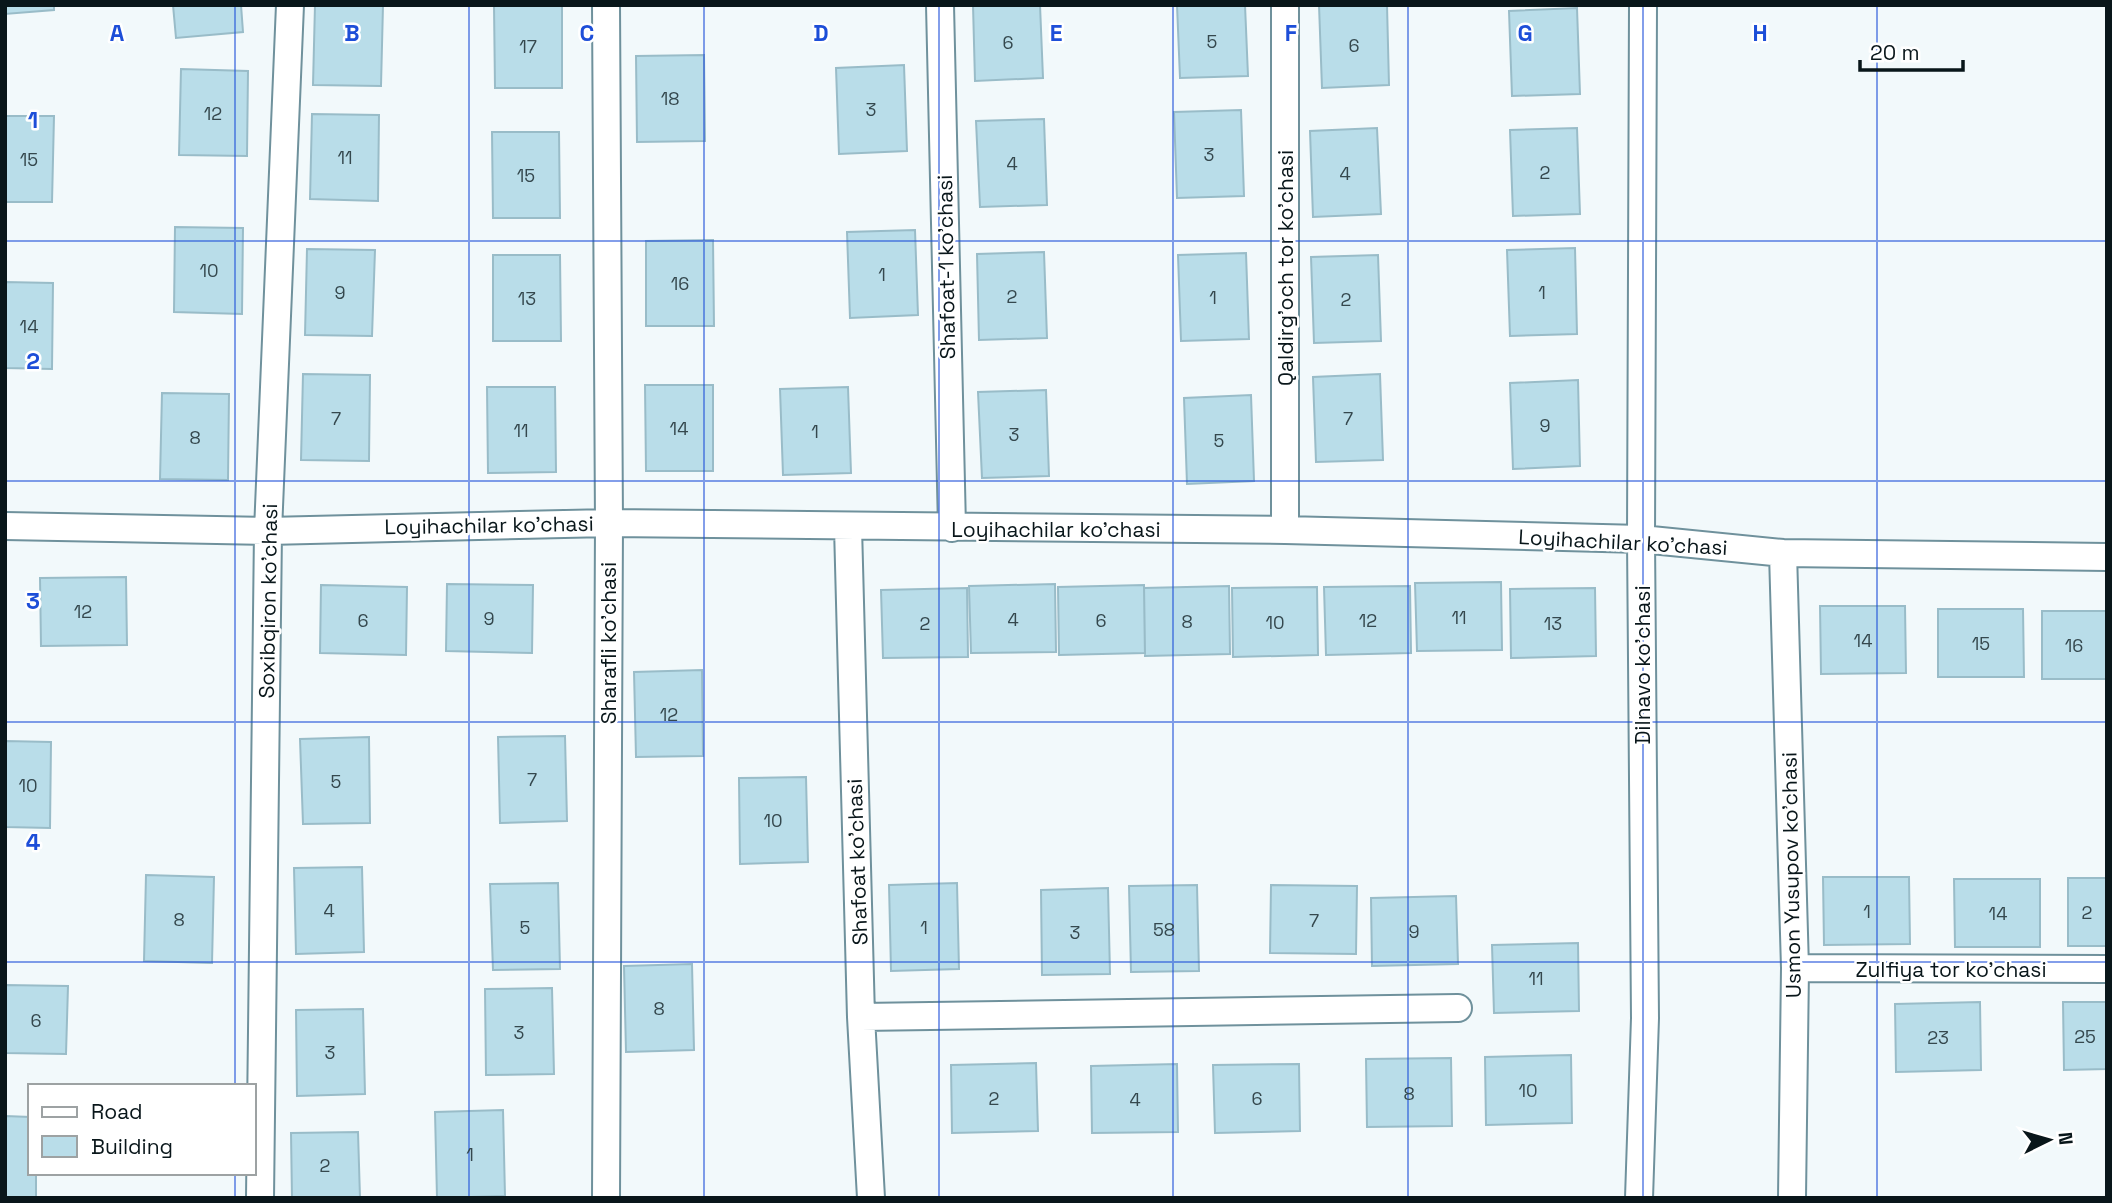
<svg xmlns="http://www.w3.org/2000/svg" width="2112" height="1203" font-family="'Space Grotesk',sans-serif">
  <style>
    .building { fill: #b9dde9; stroke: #99bcc8; stroke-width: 2 }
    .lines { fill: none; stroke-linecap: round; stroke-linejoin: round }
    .minor-casing { stroke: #6f919c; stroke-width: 30 }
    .minor { stroke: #fff; stroke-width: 26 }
    .grid { fill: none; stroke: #1d4ed8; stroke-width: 2; stroke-opacity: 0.55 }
    .labels { text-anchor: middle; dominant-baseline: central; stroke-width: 5; stroke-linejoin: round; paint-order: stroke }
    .number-label { font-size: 18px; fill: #35484e }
    .street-label { font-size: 21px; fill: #09161a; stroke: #fff }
    .grid-label { font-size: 23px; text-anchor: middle; font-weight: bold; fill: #1d4ed8; stroke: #fff; stroke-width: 5; stroke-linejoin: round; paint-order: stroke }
  </style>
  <rect width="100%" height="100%" fill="#f2f9fb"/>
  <path class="building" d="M5,5H54V10L5,14Z
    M173,5H241L243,32L176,38Z
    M315,5H383L381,86L313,85Z
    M494,5H562V88H495Z
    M973,5H1040L1043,78L975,81Z
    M1177,5H1245L1248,76L1180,78Z
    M1319,5H1387L1389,85L1322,88Z
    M1577,8L1580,94L1512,96L1509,11Z
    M704,55L705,141L637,142L636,56Z
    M904,65L907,151L839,154L836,68Z
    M181,69L248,71L247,156L179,155Z
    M1241,110L1244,196L1177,198L1174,112Z
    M312,114L379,115L378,201L310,199Z
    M5,116H54L52,202H5Z
    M1044,119L1047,205L980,207L976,121Z
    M1377,128L1381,214L1313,217L1310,131Z
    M1577,128L1580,214L1513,216L1510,130Z
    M492,132H559L560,218H493Z
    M175,227L243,228L242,314L174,312Z
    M915,230L918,315L850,318L847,232Z
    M713,240L714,326H646V241Z
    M1575,248L1577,334L1510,336L1507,250Z
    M307,249L375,250L372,336L305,335Z
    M1044,252L1047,338L979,340L977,254Z
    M1246,253L1249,339L1181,341L1178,255Z
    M493,255H560L561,341H493Z
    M1378,255L1381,341L1314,343L1311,257Z
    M5,282L53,283L52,369L5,368Z
    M303,374L370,375L369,461L301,460Z
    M1380,374L1383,460L1316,462L1313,377Z
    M1578,380L1580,466L1513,469L1510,383Z
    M645,385H713V471H646Z
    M487,387H555L556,472L488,473Z
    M848,387L851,473L783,475L780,389Z
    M1046,390L1049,476L982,478L978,392Z
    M162,393L229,394L228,480L160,479Z
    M1251,395L1254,481L1187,484L1184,398Z
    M126,577L127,645L41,646L40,578Z
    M1501,582L1502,650L1417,651L1415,583Z
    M447,584L533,585L532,653L446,651Z
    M1055,584L1056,652L971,653L969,586Z
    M321,585L407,587L406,655L320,653Z
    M1144,585L1145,653L1059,655L1058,587Z
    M1229,586L1230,654L1145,656L1144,588Z
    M1410,586L1411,653L1326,655L1324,587Z
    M1317,587L1318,655L1233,657L1232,588Z
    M967,588L968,657L883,658L881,590Z
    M1595,588L1596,656L1511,658L1510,589Z
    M1820,606H1905L1906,673L1821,674Z
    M1938,609H2023L2024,677H1938Z
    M2042,611H2107V679H2042Z
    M702,670L703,756L636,757L634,672Z
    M565,736L567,821L500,823L498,737Z
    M369,737L370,823L303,824L300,739Z
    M5,741L51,742L50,828L5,827Z
    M806,777L808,862L740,864L739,778Z
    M362,867L364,952L296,954L294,868Z
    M146,875L214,877L212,963L144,961Z
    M1823,877H1909L1910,944L1824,945Z
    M2068,878H2107V946H2068Z
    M1954,879H2040V947H1955Z
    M558,883L560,969L493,970L490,884Z
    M957,883L959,969L891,971L889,885Z
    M1197,885L1199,971L1131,972L1129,886Z
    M1271,885L1357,886L1356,954L1270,953Z
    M1108,888L1110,974L1042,975L1041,890Z
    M1456,896L1458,964L1372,966L1371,898Z
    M1578,943L1579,1011L1494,1013L1492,945Z
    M692,964L694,1050L626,1052L624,966Z
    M5,985L68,986L66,1054L5,1053Z
    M552,988L554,1074L486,1075L485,989Z
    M1980,1002L1981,1070L1896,1072L1895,1004Z
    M2063,1002H2107V1069L2064,1070Z
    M363,1009L365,1094L297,1096L296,1010Z
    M1571,1055L1572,1123L1486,1125L1485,1057Z
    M1451,1058L1452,1126L1367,1127L1366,1059Z
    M1036,1063L1038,1131L952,1133L951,1065Z
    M1177,1064L1178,1132L1092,1133L1091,1066Z
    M1299,1064L1300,1131L1215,1133L1213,1065Z
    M503,1110L505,1196L437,1198L435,1112Z
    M5,1116L30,1117V1173H36V1198H5Z
    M358,1132L360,1198H292L291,1133Z"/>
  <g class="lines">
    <defs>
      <path id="minor" d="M940,5L952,528
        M5,526L268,531L609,523L1285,530L1641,539L1783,553L2107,557
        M848,527L861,1017L871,1198
        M1285,530V5
        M1783,553L1795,968L1792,1198
        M1795,968L2107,969
        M861,1017L1458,1008
        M260,1198L268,531L290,5
        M606,1198L609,523L606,5
        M1639,1198L1645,1018L1641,539L1643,5"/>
    </defs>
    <use href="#minor" class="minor-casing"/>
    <use href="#minor" class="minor"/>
  </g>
  <path class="grid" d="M235,5V1086M469,5V1198M704,5V1198M939,5V1198M1173,5V1198M1408,5V1198M1643,5V1198M1877,5V1198M5,241H2107M5,481H2107M5,722H2107M5,962H2107M235,1173V1198"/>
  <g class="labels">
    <g class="number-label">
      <text x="1212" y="41">5</text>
      <text x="1008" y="42">6</text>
      <text x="1354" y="45">6</text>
      <text x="528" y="46">17</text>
      <text x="670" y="98">18</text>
      <text x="871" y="109">3</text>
      <text x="213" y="113">12</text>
      <text x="1209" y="154">3</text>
      <text x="345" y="157">11</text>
      <text x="29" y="159">15</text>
      <text x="1012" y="163">4</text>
      <text x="1545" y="172">2</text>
      <text x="1345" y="173">4</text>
      <text x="526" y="175">15</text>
      <text x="209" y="270">10</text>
      <text x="882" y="274">1</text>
      <text x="680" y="283">16</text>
      <text x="340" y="292">9</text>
      <text x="1542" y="292">1</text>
      <text x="1012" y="296">2</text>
      <text x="1213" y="297">1</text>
      <text x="527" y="298">13</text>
      <text x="1346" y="299">2</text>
      <text x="29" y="326">14</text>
      <text x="336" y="418">7</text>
      <text x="1348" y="418">7</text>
      <text x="1545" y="425">9</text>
      <text x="679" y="428">14</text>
      <text x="521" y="430">11</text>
      <text x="815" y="431">1</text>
      <text x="1014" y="434">3</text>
      <text x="195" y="437">8</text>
      <text x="1219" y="440">5</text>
      <text x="83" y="611">12</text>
      <text x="1459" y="617">11</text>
      <text x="489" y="618">9</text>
      <text x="1013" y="619">4</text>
      <text x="363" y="620">6</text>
      <text x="1101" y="620">6</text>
      <text x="1368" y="620">12</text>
      <text x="1187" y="621">8</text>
      <text x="1275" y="622">10</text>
      <text x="925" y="623">2</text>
      <text x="1553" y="623">13</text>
      <text x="1863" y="640">14</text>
      <text x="1981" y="643">15</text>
      <text x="2074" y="645">16</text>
      <text x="669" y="714">12</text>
      <text x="532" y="779">7</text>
      <text x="336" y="781">5</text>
      <text x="28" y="785">10</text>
      <text x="773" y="820">10</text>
      <text x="329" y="910">4</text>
      <text x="1867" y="911">1</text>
      <text x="2087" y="912">2</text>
      <text x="1998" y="913">14</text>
      <text x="179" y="919">8</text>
      <text x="1314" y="920">7</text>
      <text x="525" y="927">5</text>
      <text x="924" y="927">1</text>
      <text x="1164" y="929">58</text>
      <text x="1414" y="931">9</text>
      <text x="1075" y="932">3</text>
      <text x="1536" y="978">11</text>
      <text x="659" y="1008">8</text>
      <text x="36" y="1020">6</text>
      <text x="519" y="1032">3</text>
      <text x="2085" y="1036">25</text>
      <text x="1938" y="1037">23</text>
      <text x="330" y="1052">3</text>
      <text x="1528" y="1090">10</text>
      <text x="1409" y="1093">8</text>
      <text x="994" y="1098">2</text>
      <text x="1257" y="1098">6</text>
      <text x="1135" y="1099">4</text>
      <text x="470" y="1154">1</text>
      <text x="325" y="1165">2</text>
    </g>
    <g class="street-label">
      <text transform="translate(946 267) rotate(-91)">Shafoat-1 ko'chasi</text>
      <text transform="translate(1285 268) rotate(-90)">Qaldirg'och tor ko'chasi</text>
      <text transform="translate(489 525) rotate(-1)">Loyihachilar ko'chasi</text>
      <text x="1056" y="529">Loyihachilar ko'chasi</text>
      <text transform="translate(1623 542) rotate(3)">Loyihachilar ko'chasi</text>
      <text transform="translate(268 601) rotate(-89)">Soxibqiron ko'chasi</text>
      <text transform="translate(608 643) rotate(-90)">Sharafli ko'chasi</text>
      <text transform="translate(1642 665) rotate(-90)">Dilnavo ko'chasi</text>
      <text transform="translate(857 862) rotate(-92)">Shafoat ko'chasi</text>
      <text transform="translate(1791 875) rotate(-91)">Usmon Yusupov ko'chasi</text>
      <text x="1951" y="969">Zulfiya tor ko'chasi</text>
    </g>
  </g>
  <g class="grid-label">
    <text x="117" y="41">A</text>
    <text x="352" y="41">B</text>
    <text x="587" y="41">C</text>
    <text x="821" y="41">D</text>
    <text x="1056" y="41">E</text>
    <text x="1291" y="41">F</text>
    <text x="1525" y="41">G</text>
    <text x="1760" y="41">H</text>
    <text x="33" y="128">1</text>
    <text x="33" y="369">2</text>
    <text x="33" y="609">3</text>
    <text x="33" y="850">4</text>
  </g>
  <rect width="2112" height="1203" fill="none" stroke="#09161a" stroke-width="14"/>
  <rect x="28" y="1084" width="228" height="91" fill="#ffffff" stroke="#9da2a3" stroke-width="2"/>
  <rect x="42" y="1107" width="35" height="10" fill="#ffffff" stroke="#9da2a3" stroke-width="2"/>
  <text x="91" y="1119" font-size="21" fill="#09161a">Road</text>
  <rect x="42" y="1136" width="35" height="21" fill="#b9dde9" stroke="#9da2a3" stroke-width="2"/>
  <text x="91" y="1154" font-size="21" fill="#09161a">Building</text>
  <g transform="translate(2049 1140) rotate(85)" stroke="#ffffff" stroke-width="5" paint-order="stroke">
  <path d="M0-5L12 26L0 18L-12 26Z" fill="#09161a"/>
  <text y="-10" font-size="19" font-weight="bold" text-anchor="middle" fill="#09161a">N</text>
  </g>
  <path d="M1860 60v10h103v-10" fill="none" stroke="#09161a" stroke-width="3.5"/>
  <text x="1870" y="60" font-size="21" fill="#09161a" stroke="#ffffff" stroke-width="5" paint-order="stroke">20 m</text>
</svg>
